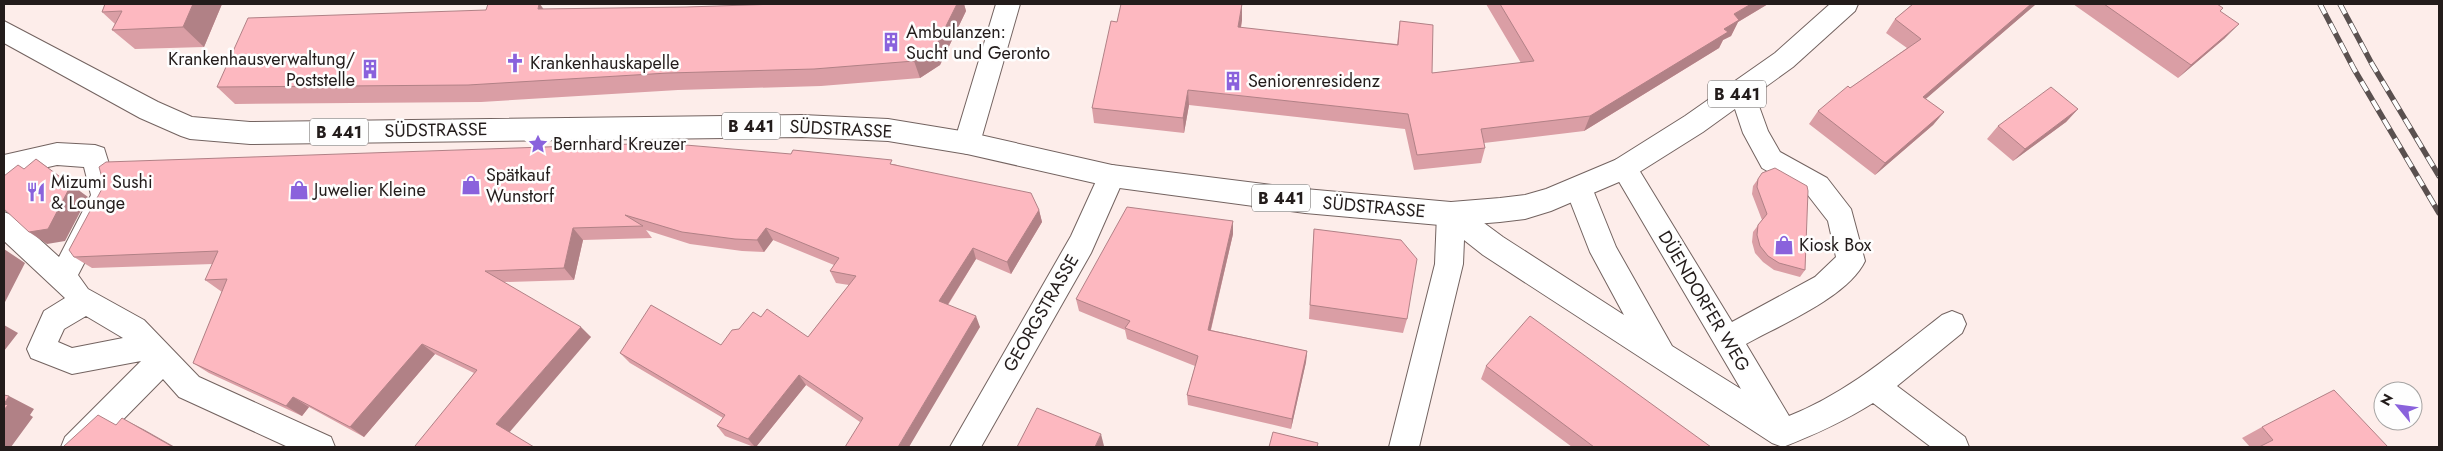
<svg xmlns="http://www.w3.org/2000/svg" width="2443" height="451" font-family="Jost,sans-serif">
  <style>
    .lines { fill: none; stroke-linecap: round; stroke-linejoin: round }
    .minor-casing { stroke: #736360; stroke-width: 2 }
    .major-casing { stroke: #736360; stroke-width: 2 }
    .minor { fill: #fff; fill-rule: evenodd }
    .major { fill: #fff; fill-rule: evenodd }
    .rail-casing { stroke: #5a504f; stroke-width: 5.5 }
    .rail { stroke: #fefefe; stroke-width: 4; stroke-dasharray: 11; stroke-linecap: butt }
    .wall { fill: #da9ea5 }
    .shaded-wall { fill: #b18186 }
    .building { fill: #fdb8c0; stroke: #b18186 }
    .labels { text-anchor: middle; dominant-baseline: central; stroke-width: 5; stroke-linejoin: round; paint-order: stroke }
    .shield { fill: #fefefe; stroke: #65605f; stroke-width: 1 }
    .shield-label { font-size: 16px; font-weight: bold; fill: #231c1b }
    .poi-label { font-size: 18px; fill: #231c1b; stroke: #fefefe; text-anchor: start }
    .street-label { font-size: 18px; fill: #231c1b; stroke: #fefefe }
  </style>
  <rect width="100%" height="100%" fill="#fdedea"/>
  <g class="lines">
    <defs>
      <path id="minor" d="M996,4H1020L980,143L976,151L967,154L958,151L954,143Z
        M1742,80L1751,84L1768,131L1780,152L1827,178L1851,209L1865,261C1848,297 1780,325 1746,344L1789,416C1847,393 1893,353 1942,315L1952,311L1962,315L1966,324L1962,333L1897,386L1965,437L1969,447H1931L1873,403C1843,422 1816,434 1783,447L1772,443L1483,255L1464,240L1463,264L1419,447H1389L1435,264L1437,214L1441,206L1451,202L1461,206L1503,237L1624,315L1590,252L1565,188L1569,180L1579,176L1589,180L1616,247L1672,346L1741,389L1611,168L1615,160L1624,157L1633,160L1732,322L1815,277L1836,257L1828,221L1807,194L1762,168L1743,133L1729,91L1733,84Z
        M57,143L95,145L104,148L119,196L78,275L88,289L144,320L199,377L331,437L335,447H288L179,397L163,379L96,447H61L65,437L141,361L72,374L31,358L27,349L44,311L65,298L4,241V212L14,216L59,257L91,195L84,167L57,165L4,177V155ZM86,316L123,338L72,348L58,342L64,329Z
        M1112,165L1122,168L1125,176L1091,253L981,447H950L1071,236L1102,168Z"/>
      <path id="major" d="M1830,4H1858L1855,11L1793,67L1703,132L1633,176L1551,211L1525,219L1500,222L1451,226L1305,213L1112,187L967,154L888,141L802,137L250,144L190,139L181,136L140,118L4,43V21L158,102L192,117L250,122L802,115L888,119L967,132L1112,165L1305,189L1451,202L1500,198L1525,195L1546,189L1615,160L1685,116L1775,53Z"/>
    </defs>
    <use href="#minor" class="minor-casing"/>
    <use href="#major" class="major-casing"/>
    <use href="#minor" class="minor"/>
    <use href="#major" class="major"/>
    <defs>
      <path id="rail" d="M2320,4L2354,69L2439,213
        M2340,4L2372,64L2439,176"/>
    </defs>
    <use href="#rail" class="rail-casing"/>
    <use href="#rail" class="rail"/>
  </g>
  <path class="wall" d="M105,4H222L204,47L135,49L112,30L115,24L102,12Z
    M779,4H964L966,11L940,65L920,78L821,86L678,90L481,102L235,104L217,87L544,9L686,7Z
    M1242,4V20L1241,28L1397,44L1400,21L1432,73L1521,63L1486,4H1768L1738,22L1731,36L1723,40L1719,48L1584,131L1484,143L1485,148L1481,163L1414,170L1405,129L1189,105L1184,133L1094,123L1092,108L1117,22Z
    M1913,4H2036L1925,99L1944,112L1933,125L1875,175L1809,124L1818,111L1850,88L1907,48L1886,33L1895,19Z
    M2073,4H2217L2220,11L2225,38L2178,78Z
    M2078,109L2066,122L2013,161L1987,139L1998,126Z
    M894,164L1039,210L1042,222L1011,274L976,259L948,305L980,327L860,422L806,385L756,447H754L725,436L717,426L723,418L630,363L620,353L721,345L739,329L761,317L808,337L849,285L836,283L830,271L834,265L773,240L764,252L742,251L690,244L646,230L652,238L583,240L574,280L504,282L591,337L416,447L474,373L435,354L364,437L309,407L302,416L209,373L193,363L222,292L205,280L213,264L92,268L74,257Z
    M1758,179L1805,270L1800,277L1774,270L1763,262L1755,253L1752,242L1753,232L1762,220L1752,194L1753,186Z
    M1233,221V234L1211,330L1307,351L1306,362L1291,429L1188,405L1187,395L1195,366L1127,339L1125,330L1079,311L1076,299Z
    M1314,229L1407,319L1403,333L1309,319L1313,243Z
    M1486,366L1711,447H1572L1481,379Z
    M2262,427L2388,447H2250L2242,438Z"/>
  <path class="shaded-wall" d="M193,4H222L204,47L183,27Z
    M539,4H540L551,20L538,9Z
    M957,4H964L966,11L940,65L920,78L914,61Z
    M1242,4V20L1238,43V27Z
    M1751,4H1768L1738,22L1731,36L1723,40L1719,48L1584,131L1590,116L1724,29L1734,14Z
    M2031,4H2036L1913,110L1923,97Z
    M2239,24L2225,38L2178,78L2191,65Z
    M1188,90L1189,105L1184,133L1183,118Z
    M2078,109L2066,122L2013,161L2025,149Z
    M1944,112L1933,125L1875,175L1885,163Z
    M36,159L88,197L65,241L47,244L29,232Z
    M1039,210L1042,222L1011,274L1007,262Z
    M1233,221V234L1208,341V330Z
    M573,228L583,240L574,280L564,268Z
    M766,228L773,240L764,252L757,240Z
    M973,248L976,259L943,312L939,301Z
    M4,249L25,263L4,304Z
    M976,316L980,327L909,447H898Z
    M4,325L18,333L4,351Z
    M581,327L591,337L508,434L496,424Z
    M422,344L435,354L364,437L350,427Z
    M1307,351L1306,362L1291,429L1292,419Z
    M799,375L806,385L756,447H755L748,439Z
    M9,396L34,409L30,415L33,417L11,447H4V404Z
    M293,397L309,407L302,416L286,406Z
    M122,418L145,430L175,447H173Z
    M1101,434L1104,446L1103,447H1095Z"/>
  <path class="building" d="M105,4H193L183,27L112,30L122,11L102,12Z
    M488,4H539L538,9L686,7L779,4H957L935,48L914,61L814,69L668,73L468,85L217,87L248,18L486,10Z
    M1121,4H1242L1238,27L1398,45L1400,21L1433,25L1432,73L1534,61L1500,4H1751L1734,14L1739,20L1724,29L1728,32L1590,116L1481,129L1485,148L1417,155L1408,114L1188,90L1183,118L1092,108L1111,21L1117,22Z
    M1913,4H2031L1923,97L1944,112L1885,163L1818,111L1848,86L1850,88L1921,39L1895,19Z
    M2104,4H2217L2223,8L2220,11L2239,24L2191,65Z
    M2051,87L2078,109L2025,149L1998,126Z
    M662,143L791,154L793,150L892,160L890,164L1031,193L1039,210L1007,262L973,248L939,301L976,316L898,447H845L863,418L799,375L748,439L717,426L725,415L620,353L651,305L721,345L732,330L739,329L753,312L761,317L767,309L808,337L856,276L830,271L839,258L766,228L757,240L735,239L682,232L625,215L643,226L573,228L564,268L485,271L581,327L496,424L534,447H416L415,446L477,370L422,344L350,427L293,397L286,406L193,363L227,279L205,280L218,251L74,257L69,250L104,185L99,167L106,162Z
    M36,159L71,185L48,229L29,232L4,209V176L18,165L24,169Z
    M1775,168L1807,186L1808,191L1805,270L1779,263L1768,256L1760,246L1757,235L1758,225L1767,214L1757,187L1758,179L1762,173Z
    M1127,207L1233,221L1208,330L1307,351L1292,419L1187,395L1198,356L1125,328L1130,321L1076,299Z
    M1314,229L1401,240L1417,259L1407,319L1310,305Z
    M1530,316L1711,447H1594L1486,366Z
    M2334,390L2388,447H2259L2273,440L2262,427Z
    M4,395L9,396L4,404Z
    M4,404L8,405L4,410Z
    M1037,408L1101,434L1095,447H1017Z
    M98,415L116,425L122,418L173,447H63Z
    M1273,432L1318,443L1317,447H1269Z"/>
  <defs>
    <symbol id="building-bare" viewBox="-9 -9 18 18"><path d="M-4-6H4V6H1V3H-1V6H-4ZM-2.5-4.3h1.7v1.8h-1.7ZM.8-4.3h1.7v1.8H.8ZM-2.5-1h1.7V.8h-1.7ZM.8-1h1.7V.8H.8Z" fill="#8a62dc" stroke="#fefefe" stroke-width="2.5" paint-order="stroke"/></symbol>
    <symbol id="church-bare" viewBox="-9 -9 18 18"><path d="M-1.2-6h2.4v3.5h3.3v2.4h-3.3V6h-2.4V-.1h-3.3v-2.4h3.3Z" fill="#8a62dc" stroke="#fefefe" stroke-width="2.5" paint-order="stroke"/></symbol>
    <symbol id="sight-bare" viewBox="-9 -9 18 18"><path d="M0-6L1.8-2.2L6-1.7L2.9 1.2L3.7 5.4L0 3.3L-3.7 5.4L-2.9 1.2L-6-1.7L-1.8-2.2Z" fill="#8a62dc" stroke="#fefefe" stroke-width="2.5" paint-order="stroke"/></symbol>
    <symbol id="shop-bare" viewBox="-9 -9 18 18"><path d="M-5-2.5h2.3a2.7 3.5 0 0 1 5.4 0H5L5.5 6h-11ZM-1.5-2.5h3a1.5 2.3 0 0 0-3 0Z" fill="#8a62dc" stroke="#fefefe" stroke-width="2.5" paint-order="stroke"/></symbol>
    <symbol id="restaurant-bare" viewBox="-9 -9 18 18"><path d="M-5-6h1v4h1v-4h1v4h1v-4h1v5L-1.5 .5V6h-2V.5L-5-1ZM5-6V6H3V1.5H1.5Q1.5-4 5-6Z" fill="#8a62dc" stroke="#fefefe" stroke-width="2.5" paint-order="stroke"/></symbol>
  </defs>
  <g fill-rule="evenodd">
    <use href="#building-bare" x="877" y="28" width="28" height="28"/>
    <use href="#church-bare" x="501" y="49" width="28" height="28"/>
    <use href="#building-bare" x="356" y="55" width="28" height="28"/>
    <use href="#building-bare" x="1219" y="67" width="28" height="28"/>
    <use href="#sight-bare" x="524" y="130" width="28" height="28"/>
    <use href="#shop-bare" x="457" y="171" width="28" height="28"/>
    <use href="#shop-bare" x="285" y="176" width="28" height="28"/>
    <use href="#restaurant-bare" x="22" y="178" width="28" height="28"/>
    <use href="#shop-bare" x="1770" y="231" width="28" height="28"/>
  </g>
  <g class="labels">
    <g class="shield">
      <rect x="1708" y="80.5" width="58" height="27" rx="4"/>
      <rect x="722" y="112.5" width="58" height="27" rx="4"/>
      <rect x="310" y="118.5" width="58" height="27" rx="4"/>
      <rect x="1252" y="184.5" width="58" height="27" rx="4"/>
    </g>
    <g class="shield-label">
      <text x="1737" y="94">B 441</text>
      <text x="751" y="126">B 441</text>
      <text x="339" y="132">B 441</text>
      <text x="1281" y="198">B 441</text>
    </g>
    <g class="poi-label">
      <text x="906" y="32">Ambulanzen:<tspan x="906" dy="21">Sucht und Geronto</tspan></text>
      <text x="355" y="59" text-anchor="end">Krankenhausverwaltung/<tspan x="355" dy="21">Poststelle</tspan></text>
      <text x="530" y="63">Krankenhauskapelle</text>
      <text x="1248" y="81">Seniorenresidenz</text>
      <text x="553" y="144">Bernhard Kreuzer</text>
      <text x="486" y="175">Spätkauf<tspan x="486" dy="21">Wunstorf</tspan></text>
      <text x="51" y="182">Mizumi Sushi<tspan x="51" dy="21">&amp; Lounge</tspan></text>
      <text x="314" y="190">Juwelier Kleine</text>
      <text x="1799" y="245">Kiosk Box</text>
    </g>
    <g class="street-label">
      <text transform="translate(841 129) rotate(3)">SÜDSTRASSE</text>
      <text transform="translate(436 130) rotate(-1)">SÜDSTRASSE</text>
      <text transform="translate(1374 207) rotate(5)">SÜDSTRASSE</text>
      <text transform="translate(1704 301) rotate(59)">DÜENDORFER WEG</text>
      <text transform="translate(1041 313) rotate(-60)">GEORGSTRASSE</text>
    </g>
  </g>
  <rect width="2443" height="451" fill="none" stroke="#231c1b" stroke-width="10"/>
  <g transform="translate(2398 406) rotate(299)"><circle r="24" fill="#fefefe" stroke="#a6a4a3"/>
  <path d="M0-4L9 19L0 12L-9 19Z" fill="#8a62dc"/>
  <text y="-8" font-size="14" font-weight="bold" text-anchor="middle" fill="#231c1b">N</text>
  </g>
</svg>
